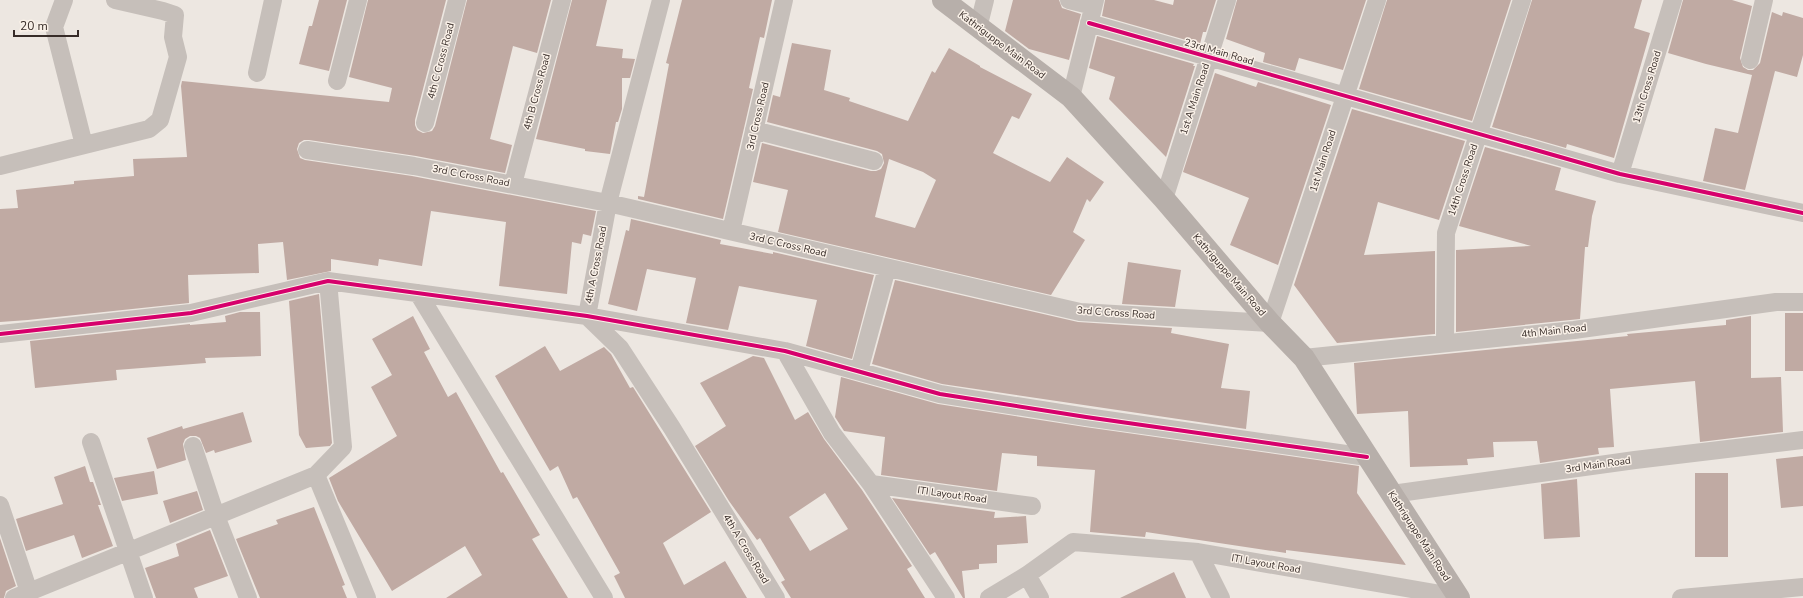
<svg xmlns="http://www.w3.org/2000/svg" width="1803" height="598" font-family="'Nunito Sans',sans-serif">
  <style>
    .building { fill: #c0aaa3; fill-rule: evenodd }
    .lines { fill: none; stroke-linecap: round; stroke-linejoin: round }
    .minor { stroke: #c6bfba; stroke-width: 18 }
    .secondary { stroke: #b7afaa; stroke-width: 22 }
    .cycleway-casing { stroke: #faf1e8; stroke-width: 6 }
    .cycleway { stroke: #d6006c; stroke-width: 4 }
    .labels { text-anchor: middle; dominant-baseline: central; stroke-width: 3; stroke-linejoin: round; paint-order: stroke }
    .street-label { font-size: 10px; fill: #372c28; stroke: #faf1e8 }
  </style>
  <rect width="100%" height="100%" fill="#ede7e1"/>
  <path class="building" d="M319,0H347L329,71L299,64L309,26H312Z
    M368,0H446L415,120V125L417,130L423,133L432,131L435,126L467,0H551L537,53L513,46L490,139L512,145L505,173L416,156L309,140H304L299,143L297,149L300,158L305,160L412,176L596,211L591,236L583,234L581,244L572,242L567,294L499,286L506,222L431,211L422,266L379,259L378,266L331,259V271L287,280L283,242L258,244L259,273L188,275L189,303L28,320L0,322V209L18,208L16,190L74,184V181L134,176L133,159L187,157L181,86L182,81L389,102L392,88L349,77Z
    M572,0H607L596,46L623,49L622,58L635,59L630,78H622V109L618,122H616L610,154L585,151V149L536,139Z
    M682,0H772L764,38L760,37L749,88L753,89L723,219L638,199V196L644,197L669,64L666,63Z
    M1013,0H1059L1062,8L1081,14L1069,60L1029,49L1005,31Z
    M1105,0H1154L1173,5L1174,0H1216L1206,32H1203L1200,44L1102,16Z
    M1237,0H1366L1343,70L1299,58L1295,71L1263,62L1265,53L1226,39Z
    M1387,0H1511L1472,121L1359,89Z
    M1532,0H1642L1634,28L1650,33L1614,158L1567,144L1566,148L1492,127Z
    M1683,0H1732L1752,6L1740,58L1743,67L1748,70H1753L1760,63L1772,12L1782,16L1783,12L1803,18V55L1797,77L1775,71L1745,190L1703,181L1715,128L1738,133L1752,75L1706,64L1668,53Z
    M1097,36L1194,64L1193,66H1195L1166,157L1109,99L1115,77L1089,68Z
    M792,43L831,50L824,90L850,98L849,101L908,121L932,71L935,73L949,48L980,66V67L1032,94L1019,119L1012,116L993,153L1050,182L1067,157L1104,182L1090,202L1087,199L1073,232L1085,240L1051,295L778,232L788,190L753,182L762,143L871,171H876L881,169L884,163L882,154L877,151L767,122L773,95L780,97ZM889,159L923,172L936,180L915,228L875,217Z
    M1215,73L1256,87L1258,82L1331,105L1278,265L1230,245L1249,198L1183,172Z
    M1352,109L1465,141L1439,220L1378,202L1364,255L1435,251V334L1337,343L1294,285Z
    M1485,147L1561,168L1555,190L1596,201L1592,216L1588,247H1585L1580,319L1456,332V250L1531,246L1459,226Z
    M631,219L721,240L720,244L773,254V252L874,275L852,359L806,346L817,300L739,286L728,330L686,323L696,278L647,269L637,311L608,304L626,230L629,231Z
    M1128,262L1181,270L1175,307L1122,304Z
    M895,280L1078,322L1172,328L1171,333L1229,344L1221,388L1250,391L1246,429L942,384L872,364Z
    M319,294L332,443L330,446L306,448L299,435L289,301Z
    M240,312H260L261,356L205,358L206,363L116,370L117,380L35,388L30,341L190,324V325L226,322L225,316Z
    M1785,313H1803V371H1785Z
    M413,316L430,349L424,352L448,397L456,392L501,473L503,472L540,535L532,539L568,598H446L482,575L465,546L392,591L338,501L329,478L397,436L371,387L392,375L372,339Z
    M1751,316V378L1781,377L1783,432L1700,442L1695,381L1610,389L1614,447L1598,448L1599,454L1540,463L1537,441L1493,442L1494,457L1467,459L1468,465L1410,467L1408,411L1357,414L1354,363L1628,336L1627,334L1726,325V320Z
    M545,346L560,371L604,347L611,354L630,388L633,387L711,512L663,543L684,585L725,561L747,598H625L614,576L620,573L577,497L573,499L558,466L550,471L495,376Z
    M753,356L764,358L795,420L808,412L824,439L862,490L912,566L907,569L925,598H791L781,582L785,580L760,538L757,540L729,501L695,446L726,426L700,383ZM825,493L848,529L810,551L789,517Z
    M841,377L938,404L1085,427L1359,466L1357,493L1406,565L1286,550V553L1146,532L1145,537L1090,532L1095,470L1037,466V456L1002,453L997,491L881,475L885,437L844,431L835,417Z
    M243,412L252,442L215,453L214,450L206,453L200,438L196,436H190L185,439L183,444L186,460L157,469L147,438L182,426L183,429Z
    M1803,456V506L1781,508L1776,459Z
    M85,466L90,482H93L101,505H98L113,546L82,558L74,535L26,551L16,519L63,504L54,477Z
    M154,471L158,494L122,501L114,478Z
    M1695,473H1728V557H1695Z
    M1577,479L1580,537L1544,539L1541,484Z
    M197,491L203,510L170,523L163,501Z
    M892,498L995,512L994,518L1026,516L1028,543L997,545V563L979,564V569L962,571L965,598H963L935,552L930,555Z
    M314,507L345,585L342,586L347,598H260L236,539L278,524L276,520Z
    M210,530L228,576L194,588L198,598H156L145,568L179,556L176,544Z
    M0,538L16,586L6,591L4,598H0Z
    M1174,572L1186,598H1120Z"/>
  <g class="lines">
    <path class="minor" d="M64,0L54,27L84,145
      M661,0L608,203L587,316L620,348L672,428L776,598
      M1069,0L1093,6
      M1089,23L1620,174L1803,213
      M978,28L985,0
      M1750,60L1764,0
      M257,73L273,0
      M337,81L358,0
      M1071,97L1095,0
      M425,123L457,0
      M754,130L874,161
      M307,150L414,166L608,203L1080,312L1270,323L1377,0
      M0,166L149,129L160,120L178,57L173,37L175,15L163,11L115,0
      M1620,174L1673,0
      M513,184L562,0
      M1164,199L1227,0
      M731,231L784,0
      M418,293L604,598
      M0,334L191,313L328,281L587,316L785,351L940,394L1086,417L1367,457
      M1445,342L1446,233L1522,0
      M785,351L832,433L871,484L946,598
      M1304,358L1574,330L1776,302H1803
      M859,371L887,268
      M91,442L144,598
      M193,446L216,516L248,598
      M316,475L367,598
      M871,484L1032,506
      M1392,494L1635,460L1803,440
      M0,505L31,598
      M1198,552L1221,598
      M1027,575L1040,598
      M14,598L316,475L343,447L328,281
      M989,598L1027,575L1073,542L1198,552L1458,597
      M1681,598L1803,587"/>
    <path class="secondary" d="M943,0L1071,97L1164,199L1270,323L1304,358L1459,598"/>
    <defs>
      <path id="cycleway" d="M1089,23L1620,174L1803,213
        M0,334L191,313L328,281L587,316L785,351L940,394L1086,417L1367,457"/>
    </defs>
    <use href="#cycleway" class="cycleway-casing"/>
    <use href="#cycleway" class="cycleway"/>
  </g>
  <g class="labels">
    <g class="street-label">
      <text transform="translate(1002 45) rotate(37)">Kathriguppe Main Road</text>
      <text transform="translate(1219 52) rotate(16)">23rd Main Road</text>
      <text transform="translate(441 61) rotate(-75)">4th C Cross Road</text>
      <text transform="translate(1647 87) rotate(-73)">13th Cross Road</text>
      <text transform="translate(537 92) rotate(-75)">4th B Cross Road</text>
      <text transform="translate(1195 99) rotate(-72)">1st A Main Road</text>
      <text transform="translate(758 116) rotate(-77)">3rd Cross Road</text>
      <text transform="translate(1323 161) rotate(-72)">1st Main Road</text>
      <text transform="translate(471 176) rotate(11)">3rd C Cross Road</text>
      <text transform="translate(1463 180) rotate(-72)">14th Cross Road</text>
      <text transform="translate(788 245) rotate(13)">3rd C Cross Road</text>
      <text transform="translate(596 265) rotate(-79)">4th A Cross Road</text>
      <text transform="translate(1229 275) rotate(49)">Kathriguppe Main Road</text>
      <text transform="translate(1116 313) rotate(4)">3rd C Cross Road</text>
      <text transform="translate(1554 331) rotate(-6)">4th Main Road</text>
      <text transform="translate(1598 465) rotate(-8)">3rd Main Road</text>
      <text transform="translate(952 495) rotate(8)">ITI Layout Road</text>
      <text transform="translate(1419 536) rotate(57)">Kathriguppe Main Road</text>
      <text transform="translate(746 549) rotate(59)">4th A Cross Road</text>
      <text transform="translate(1266 564) rotate(10)">ITI Layout Road</text>
    </g>
  </g>
  <path d="M14 30v6h64v-6" fill="none" stroke="#372c28" stroke-width="2"/>
  <text x="20" y="30" font-size="12" fill="#372c28" stroke="#faf1e8" stroke-width="3" paint-order="stroke">20 m</text>
</svg>
